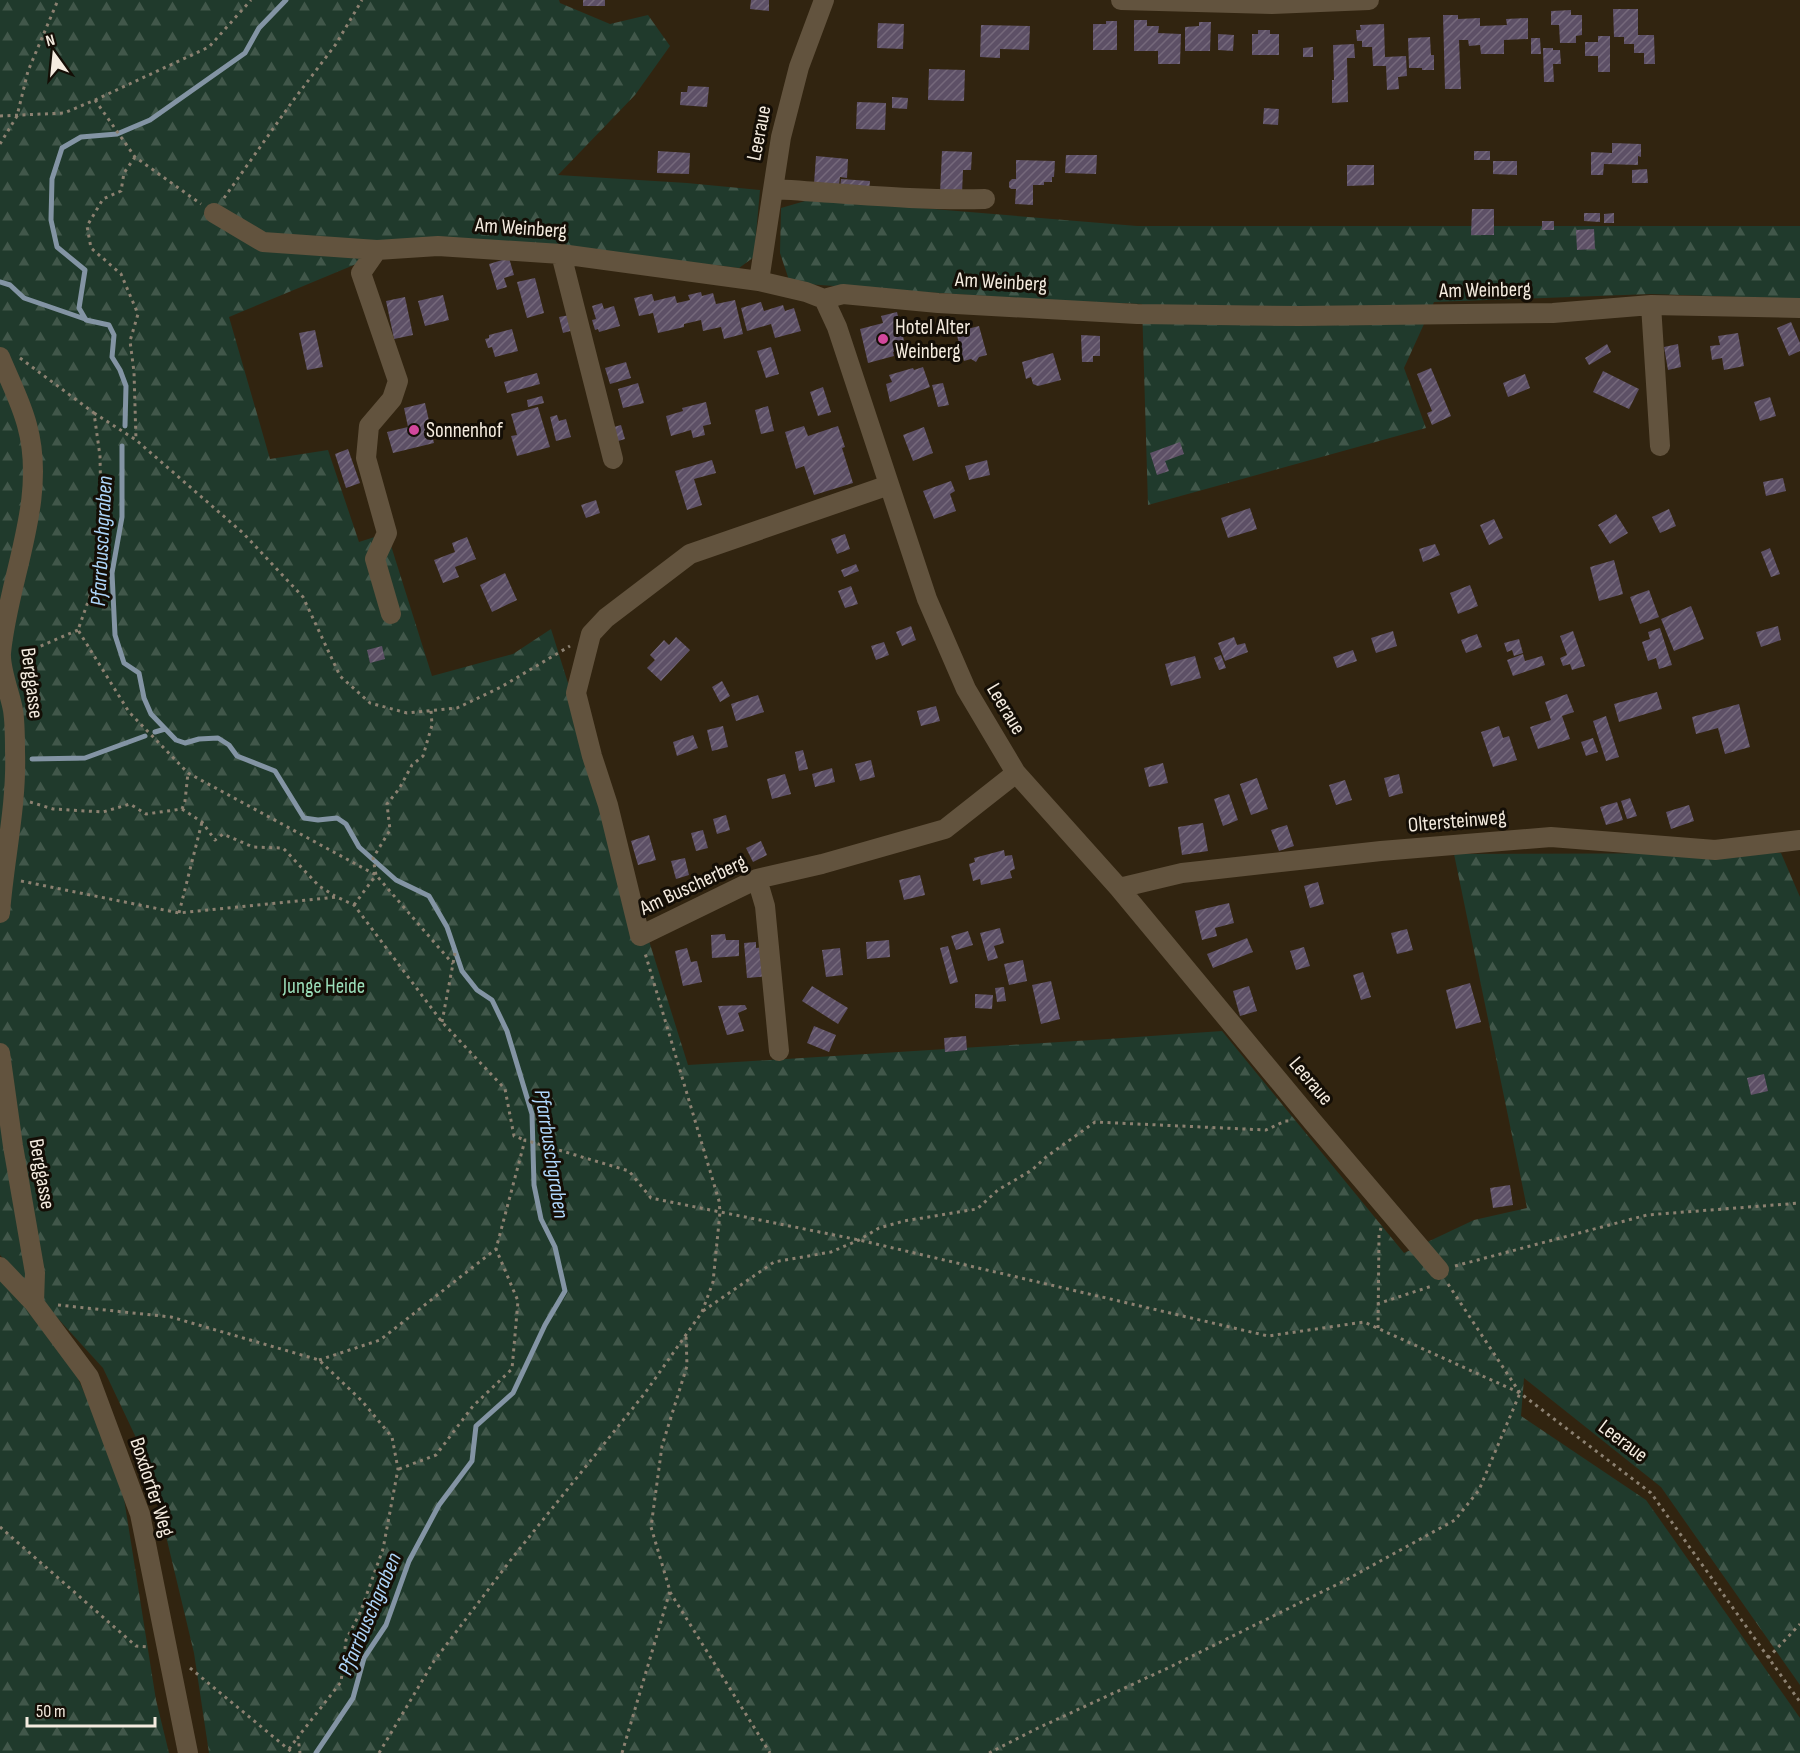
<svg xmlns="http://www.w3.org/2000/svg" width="1800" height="1753" font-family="'Sofia Sans Condensed',sans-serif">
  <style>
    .forest { fill: url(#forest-firs) }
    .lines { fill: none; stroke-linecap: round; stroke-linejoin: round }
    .stream { stroke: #8394a4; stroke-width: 5 }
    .building { fill: url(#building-hatch) }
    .path { stroke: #8c8171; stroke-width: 3; stroke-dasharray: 3 4.5; stroke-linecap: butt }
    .minor { stroke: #62533e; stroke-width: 20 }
    .hotel-dot { fill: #d1479c; stroke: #140e06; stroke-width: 2 }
    .labels { text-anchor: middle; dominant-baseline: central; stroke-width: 6; stroke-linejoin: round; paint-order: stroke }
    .street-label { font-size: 21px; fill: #f4ebdf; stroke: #140e06 }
    .poi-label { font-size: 21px; fill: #f4ebdf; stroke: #140e06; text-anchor: start }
    .park-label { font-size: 21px; fill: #9bdeba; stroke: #140e06 }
    .water-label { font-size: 22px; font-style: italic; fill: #aed6fb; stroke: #140e06 }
  </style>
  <defs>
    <pattern id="forest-firs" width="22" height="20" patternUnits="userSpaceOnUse" patternTransform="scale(1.5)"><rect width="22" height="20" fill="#203a2c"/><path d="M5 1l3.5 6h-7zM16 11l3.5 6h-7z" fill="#41574a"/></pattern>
    <pattern id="building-hatch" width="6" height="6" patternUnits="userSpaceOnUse" patternTransform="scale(1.5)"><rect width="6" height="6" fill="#5d5066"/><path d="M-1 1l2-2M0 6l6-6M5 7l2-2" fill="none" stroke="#75697b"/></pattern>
  </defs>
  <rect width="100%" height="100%" fill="#312410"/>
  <path class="forest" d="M0,0H559L560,3L610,24L648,15L670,46L635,95L558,175L687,183L760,190L754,257L739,268L568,248L378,255L229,317L270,459L328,450L359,542L387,533L432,676L513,654L551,629L688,1065L1108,1039L1222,1031L1404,1253L1474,1220L1527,1208L1454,854L1781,853L1800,897V1685L1661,1487L1524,1378L1521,1416L1646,1500L1800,1718V1753H209L194,1653L149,1465L103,1368L0,1255Z
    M812,199L1137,226H1800V299L1651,294L1434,302L1404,368L1426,428L1148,505L1142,304L1028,299L790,283L780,253L781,208Z
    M0,1280L32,1313L77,1376L105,1440L122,1486L156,1700L169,1753H0Z"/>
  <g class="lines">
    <path class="stream" d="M0,282L10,285L24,298L85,319
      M125,426L126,386L120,370L112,357L114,335L109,325L86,320L79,308L85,270L57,247L51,220L52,179L62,148L81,137L117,134L150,120L245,53L259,28L286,0
      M122,446V517L112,573L115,635L124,663L139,673L144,698L151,714L176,740L185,743L199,739L218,738L229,745L237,756L275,771L304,818L318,820L337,818L346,824L359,847L396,880L429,896L447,927L462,971L477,990L492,1000L507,1031L532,1114L534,1185L541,1219L555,1247L565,1291L545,1325L513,1393L476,1426L472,1461L439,1505L409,1561L386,1625L364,1658L353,1698L316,1753
      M155,732L165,729
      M32,759L85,758L145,736"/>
  </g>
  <path class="building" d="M583,0H605V6H583Z
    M751,0H769V11L750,9Z
    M1613,9H1638V35H1654L1655,64H1644V53H1634V44H1624V37H1614Z
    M1571,10V15H1582V35L1576,36V43H1560L1559,25H1551V11Z
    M1443,15H1458V19L1480,18V26L1507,25L1506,19L1528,18V39L1504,40V54H1481L1480,45L1469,46L1468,40H1459L1461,89H1445Z
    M1134,20H1147V26H1159L1158,33L1181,34L1180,64H1158V51H1134Z
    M1106,21H1117V50H1093V24H1106Z
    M1199,22H1211L1210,51H1185V27L1199,26Z
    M878,23L904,24L903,49L877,48Z
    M1384,24L1385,57L1406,56L1407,76L1398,77L1399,89L1387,90L1386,66H1373L1372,47H1362V41H1357L1356,30H1361L1360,25Z
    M981,25L1030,26L1029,50L1000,49V58L980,57Z
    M1258,30H1270V34H1279V55H1252V34H1258Z
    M1218,34L1234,35L1233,51L1218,50Z
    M1598,36H1610V72H1598V56H1585V42H1598Z
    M1430,37L1431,55H1434V70H1422V68H1409L1408,38Z
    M1531,38H1540L1541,54H1531Z
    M1354,44L1355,58H1347L1348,102L1332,103V80H1334L1333,45Z
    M1313,47V57H1303V48Z
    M1543,48H1553V50H1560L1561,64H1553L1554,82H1544Z
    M929,69L965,70L964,101L928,100Z
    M688,86L709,87L707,107L680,105L681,92H687Z
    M892,97L908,98L907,109L892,108Z
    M857,102L886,103L885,130L856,129Z
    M1264,108L1279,109L1278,125L1263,124Z
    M1612,143L1641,144V157L1638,156V165L1604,164L1603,175H1591V152L1612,153Z
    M658,151L690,153L689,174L657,173Z
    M942,151L972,152L971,170H963L962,194L940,193Z
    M1474,151H1490V160H1474Z
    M1066,155H1097L1096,174L1065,173Z
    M816,156L848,159L847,178L840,177L839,185L814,184Z
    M1016,160L1055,161L1054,177H1052V182H1044V185H1033V205L1015,204L1016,189H1011L1009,187V182L1012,179H1016Z
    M1493,161H1517V175L1493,174Z
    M1347,165H1374V185L1347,186Z
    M1647,169L1648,183H1632V170Z
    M841,179L870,181L869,191L840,189Z
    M1472,209H1494V235H1471Z
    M1584,213H1600V222L1584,221Z
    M1614,213V223H1604V214Z
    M1542,221H1554V230H1542Z
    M1594,229L1595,249L1577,250L1576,230Z
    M509,258L514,275L504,278L507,287L497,290L489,264Z
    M535,278L544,313L527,318L517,282Z
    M701,292L702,296L713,293L716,304L735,300L743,334L724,339L721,327L703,331L701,320L684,324V327L658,333L653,313L639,316L634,298L652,294L654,301L675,296L677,303L690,300L688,295Z
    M443,295L449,320L425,326L418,301Z
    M405,297L413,335L394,339L386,301Z
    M761,302L764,311L783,305L785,311L794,308L801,331L775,338L771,324L747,331L741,308Z
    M602,303L604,309L614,306L620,326L599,332L598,329L595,330L592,320L596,319L592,306Z
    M897,312L906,349L893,352L894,356L868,363L860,329L883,323L881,316Z
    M570,315L574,330L563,333L559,317Z
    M1791,322L1800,343V351L1789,356L1777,328Z
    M979,326L987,355L979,357L976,362L971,359L964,361L956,332Z
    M512,329L518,351L495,357L492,347L488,348L485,339L489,338V335Z
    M315,330L323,367L307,370L299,333Z
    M1738,333L1744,366L1724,370L1722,358L1712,360L1710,346L1720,345L1718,336Z
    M1081,335L1100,336V356H1093V362H1082Z
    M1607,344L1611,352L1589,365L1585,358Z
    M1678,344L1681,367L1668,370L1664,347Z
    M771,347L779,374L766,378L757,351Z
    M1053,353L1061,380L1038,386L1033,384L1031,377L1026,379L1022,362Z
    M626,362L631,378L610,384L605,368Z
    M923,367L930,387L890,402L886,384L892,382L889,375L913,368L914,370Z
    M1431,368L1451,416L1432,425L1427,413L1432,411L1417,374Z
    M1603,371L1639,389L1629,409L1593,392Z
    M537,373L540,384L507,393L504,382Z
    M1525,374L1530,388L1508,397L1503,383Z
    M638,383L644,403L623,408L618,389Z
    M943,383L949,405L938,407L932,385Z
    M823,387L831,412L818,416L810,392Z
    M542,396L544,403L528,407L527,400Z
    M1770,397L1776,416L1760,421L1754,402Z
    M706,402L711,424L703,426L705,435L693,438L691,430L671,436L666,416L683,411L682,408Z
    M425,403L434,443L393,453L387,432L408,427L404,408Z
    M768,406L774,431L761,434L755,410Z
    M538,407L550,447L517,456L511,436L517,435L511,414Z
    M557,415L559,421L566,419L571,437L556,441L550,417Z
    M621,425L625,439L618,441L614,427Z
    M804,426L808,436L838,426L845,447L842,448L853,483L814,495L804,466L796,469L785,432Z
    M924,427L933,453L913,461L903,435Z
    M1180,442L1184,454L1165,461L1169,471L1157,475L1150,453Z
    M348,449L360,483L346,488L335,454Z
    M712,460L716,473L694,479L702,505L687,510L675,471Z
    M987,460L990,475L969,480L965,466Z
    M1783,478L1786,491L1766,496L1763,482Z
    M951,481L955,491L950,494L956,511L934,519L923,491Z
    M596,500L600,513L586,518L581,505Z
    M1250,508L1257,529L1228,538L1221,518Z
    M1669,509L1676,526L1660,533L1652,517Z
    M1616,514L1628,533L1610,544L1598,525Z
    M1494,519L1503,538L1489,545L1480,525Z
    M845,534L850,549L837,554L831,539Z
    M467,537L476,559L455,567L459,577L443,583L434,560L455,552L452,543Z
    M1435,544L1440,555L1423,562L1419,549Z
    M1770,548L1780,574L1771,577L1761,552Z
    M1614,560L1623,594L1599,601L1590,567Z
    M856,564L859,571L844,577L841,570Z
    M505,573L517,600L492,612L480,585Z
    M1470,585L1478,606L1458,614L1450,593Z
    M851,586L858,604L845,608L838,591Z
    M1649,590L1659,617L1640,624L1630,597Z
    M1691,606L1704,639L1674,651L1661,619Z
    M911,626L916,640L902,646L896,632Z
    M1778,626L1781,640L1761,647L1756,632Z
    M1660,628L1672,665L1659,669L1656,658L1648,661L1642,642L1650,639L1648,632Z
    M1393,631L1397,646L1376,653L1371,638Z
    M1573,631L1585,666L1572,670L1570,664L1563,666L1560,658L1567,655L1560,636Z
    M1477,634L1482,647L1466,653L1461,640Z
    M676,637L690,650L661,681L647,668L655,660L650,655L664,640L669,645Z
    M1234,637L1237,645L1245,643L1248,652L1225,661L1218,643Z
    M1519,639L1523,653L1514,656L1512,650L1507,652L1504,643Z
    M884,642L889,655L876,660L871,646Z
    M382,646L385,659L370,663L367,650Z
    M1353,650L1357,661L1337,668L1333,657Z
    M1523,654L1525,661L1542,656L1545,665L1513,676L1507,660Z
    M1221,655L1226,668L1219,670L1214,658Z
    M1195,656L1201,678L1171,686L1165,664Z
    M722,681L730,696L720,702L712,687Z
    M1657,692L1662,709L1619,722L1614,704Z
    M1567,694L1574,712L1562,716L1570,739L1538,749L1530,727L1551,720L1545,702Z
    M758,695L764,712L736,721L731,704Z
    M1739,704L1750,747L1725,754L1718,728L1696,734L1692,717Z
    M936,706L940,721L921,726L917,711Z
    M1606,716L1619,757L1606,761L1593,721Z
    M723,726L728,747L712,751L707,730Z
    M1499,726L1503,738L1509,736L1517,760L1493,767L1481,732Z
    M693,735L698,748L677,756L673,742Z
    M1593,738L1598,752L1586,756L1581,742Z
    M803,750L808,769L799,771L795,752Z
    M871,760L875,777L860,781L855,764Z
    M1163,763L1168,783L1149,787L1144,768Z
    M832,768L835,782L815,787L812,774Z
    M785,774L791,794L772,799L767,779Z
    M1399,774L1403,793L1389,797L1384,778Z
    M1257,778L1268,809L1251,815L1240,784Z
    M1345,780L1352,800L1336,805L1329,785Z
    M1229,794L1238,820L1223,826L1214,799Z
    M1630,798L1637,816L1627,819L1621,801Z
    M1617,802L1623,820L1606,825L1600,807Z
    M1689,805L1694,821L1671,829L1666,812Z
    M726,815L730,830L717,834L713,819Z
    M1203,823L1208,851L1182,855L1178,827Z
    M1287,825L1294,846L1279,851L1271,830Z
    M703,830L708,848L696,851L691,833Z
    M649,835L656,860L638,865L631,841Z
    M761,841L767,855L753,862L746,848Z
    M1004,850L1005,856L1012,855L1015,869L1010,871L1012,878L981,885L980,879L973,881L969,864L975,862L974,858Z
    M685,858L689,875L676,879L671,861Z
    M920,875L925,895L904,900L899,880Z
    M1318,882L1324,904L1310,908L1304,886Z
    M1229,903L1234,923L1215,928L1217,936L1202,940L1195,911Z
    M1000,928L1004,943L994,946L998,958L988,961L980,933Z
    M1407,929L1413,950L1397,954L1391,933Z
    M968,931L973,945L956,950L951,936Z
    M725,934L726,940H739V956L712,958L711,935Z
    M1247,938L1253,952L1213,968L1207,954Z
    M889,940L890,957L867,959L866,942Z
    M756,942V948L765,947L768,976L747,978L744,943Z
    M948,946L958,982L950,984L940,948Z
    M1304,947L1310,966L1296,970L1290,951Z
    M687,948L691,962L697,961L702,982L683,986L675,951Z
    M840,948L843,975L826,977L822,950Z
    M1023,960L1027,981L1009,985L1004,964Z
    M1363,972L1371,997L1361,1000L1353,975Z
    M1051,981L1060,1019L1041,1024L1032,985Z
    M1470,983L1481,1022L1456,1029L1446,990Z
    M812,986L848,1008L838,1024L802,1001Z
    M1249,986L1257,1011L1240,1016L1233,991Z
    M1004,987L1006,1001L997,1002L995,988Z
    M975,994L993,995L992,1009L975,1008Z
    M745,1005L747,1009L738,1013L744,1031L727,1035L718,1006Z
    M814,1026L836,1035L829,1052L807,1043Z
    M966,1036L967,1050L945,1052L944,1038Z
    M1764,1074L1768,1091L1751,1095L1747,1078Z
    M1510,1185L1513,1205L1493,1208L1490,1188Z"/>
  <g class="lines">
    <path class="path" d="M95,100L135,157L201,204
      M0,116L64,113L95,100L209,47L251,0
      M0,144L17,116L28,71L58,0
      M135,157L124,173L121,191L103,199L87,226L91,248L121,274L138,314L130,341L134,372L136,440
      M224,198L292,102L336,44L362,0
      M20,358L94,413L100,456L102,562L78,630L129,712L188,773L376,875L453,964
      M94,413L136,440L243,533L303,597L340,676L370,703L407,713L457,708L501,687L570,646
      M20,655L78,630
      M30,802L53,809L103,812L130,804L146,814L182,809L202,822L215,840L223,834L253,847L283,848L319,886L335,896
      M182,809L185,801L188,773
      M21,881L179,913L337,897L354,905L442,1022L505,1089L514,1136L525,1140
      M354,905L376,875L373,858L390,830L387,804L399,789L412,765L423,756L432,725L431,710
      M179,913L202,822
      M442,1022L455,953
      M1455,1266L1647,1215L1800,1203
      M1448,1284L1520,1393L1651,1493L1800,1702
      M1377,1304L1432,1286
      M58,1305L171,1317L319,1360L362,1401L392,1437L398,1469L383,1549L360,1613L346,1640L341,1682L298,1737L300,1753
      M703,1311L774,1262L831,1252L859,1240L879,1228L904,1221L977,1209L998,1190L1032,1170L1046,1157L1095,1122L1266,1130L1285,1121H1289
      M1378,1328L1379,1235L1381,1228
      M319,1360L380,1340L496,1249L525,1140L629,1171L651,1198L859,1240L1268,1336L1364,1322L1520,1393
      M399,1469L436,1455L473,1406L512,1369L518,1301L496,1249
      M0,1527L136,1646L148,1647
      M670,1592L770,1753
      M1768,1658L1800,1624
      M190,1668L293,1753
      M289,1749L298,1737
      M379,1753L434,1661L513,1557L645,1393L702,1312L713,1282L720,1212L719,1201L645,953
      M622,1753L670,1591L651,1527L662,1446L687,1366L686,1335
      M989,1753L1036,1729L1170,1667L1344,1581L1455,1520L1479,1490L1520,1393"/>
    <path class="minor" d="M1121,0L1272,4L1369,0
      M773,189C844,193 914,201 985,199
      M214,213L263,242L377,250L438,246L561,254L759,281L806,292L824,299L843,294L938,303L1137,314L1299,316L1553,313L1651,305L1800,308
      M377,250L361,273L398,381L392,399L369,426L366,458L387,533L375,559L391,614
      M561,254L613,459
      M759,281L781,137L799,67L824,0
      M824,299L837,327L927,599L966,689L1016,773L1119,888L1313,1122L1439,1270
      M1651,305L1660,446
      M0,357C9,379 21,402 27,425C48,500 8,578 1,653C0,670 10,693 13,710C15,723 15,738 15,751C17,806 4,859 0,913
      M889,485L690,554L606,618L591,634L576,693L592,756L608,805L640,936L757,879L822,864L945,829L1016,773
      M757,879L765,906L779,1051
      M1119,888L1182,873L1381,851L1551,837L1715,850L1800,840
      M0,1053L13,1146L35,1273L34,1303
      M0,1267L34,1303L89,1377L140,1514L188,1753"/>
  </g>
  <g class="hotel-dot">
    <circle cx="883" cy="339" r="6"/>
    <circle cx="414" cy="430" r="6"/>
  </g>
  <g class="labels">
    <g class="street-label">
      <text transform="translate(759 133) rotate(-79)">Leeraue</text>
      <text transform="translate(521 228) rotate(4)">Am Weinberg</text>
      <text transform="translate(1001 282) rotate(3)">Am Weinberg</text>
      <text transform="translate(1485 290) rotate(-1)">Am Weinberg</text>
      <text transform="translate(32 683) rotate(83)">Berggasse</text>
      <text transform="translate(1006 709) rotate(59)">Leeraue</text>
      <text transform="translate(1457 821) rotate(-5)">Oltersteinweg</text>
      <text transform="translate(693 885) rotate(-25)">Am Buscherberg</text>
      <text transform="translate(1311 1081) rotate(50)">Leeraue</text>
      <text transform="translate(42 1174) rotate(80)">Berggasse</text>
      <text transform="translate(1623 1441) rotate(37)">Leeraue</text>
      <text transform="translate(152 1487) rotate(72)">Boxdorfer Weg</text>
    </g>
    <g class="poi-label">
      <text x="895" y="327">Hotel Alter<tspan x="895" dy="24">Weinberg</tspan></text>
      <text x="426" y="430">Sonnenhof</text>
    </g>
    <g class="park-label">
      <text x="324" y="986">Junge Heide</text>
    </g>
    <g class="water-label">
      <text transform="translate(102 541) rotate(-87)">Pfarrbuschgraben</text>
      <text transform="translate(551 1154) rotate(81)">Pfarrbuschgraben</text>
      <text transform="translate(370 1614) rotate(-67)">Pfarrbuschgraben</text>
    </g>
  </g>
  <g transform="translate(54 54) rotate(345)" stroke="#140e06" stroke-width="4.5" paint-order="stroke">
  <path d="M0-4.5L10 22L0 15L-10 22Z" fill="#f4ebdf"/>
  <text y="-9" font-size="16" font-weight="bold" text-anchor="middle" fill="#f4ebdf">N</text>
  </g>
  <path d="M27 1717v9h128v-9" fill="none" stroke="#f4ebdf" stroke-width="3"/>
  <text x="36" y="1717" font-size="18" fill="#f4ebdf" stroke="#140e06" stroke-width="4.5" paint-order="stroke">50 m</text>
</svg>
